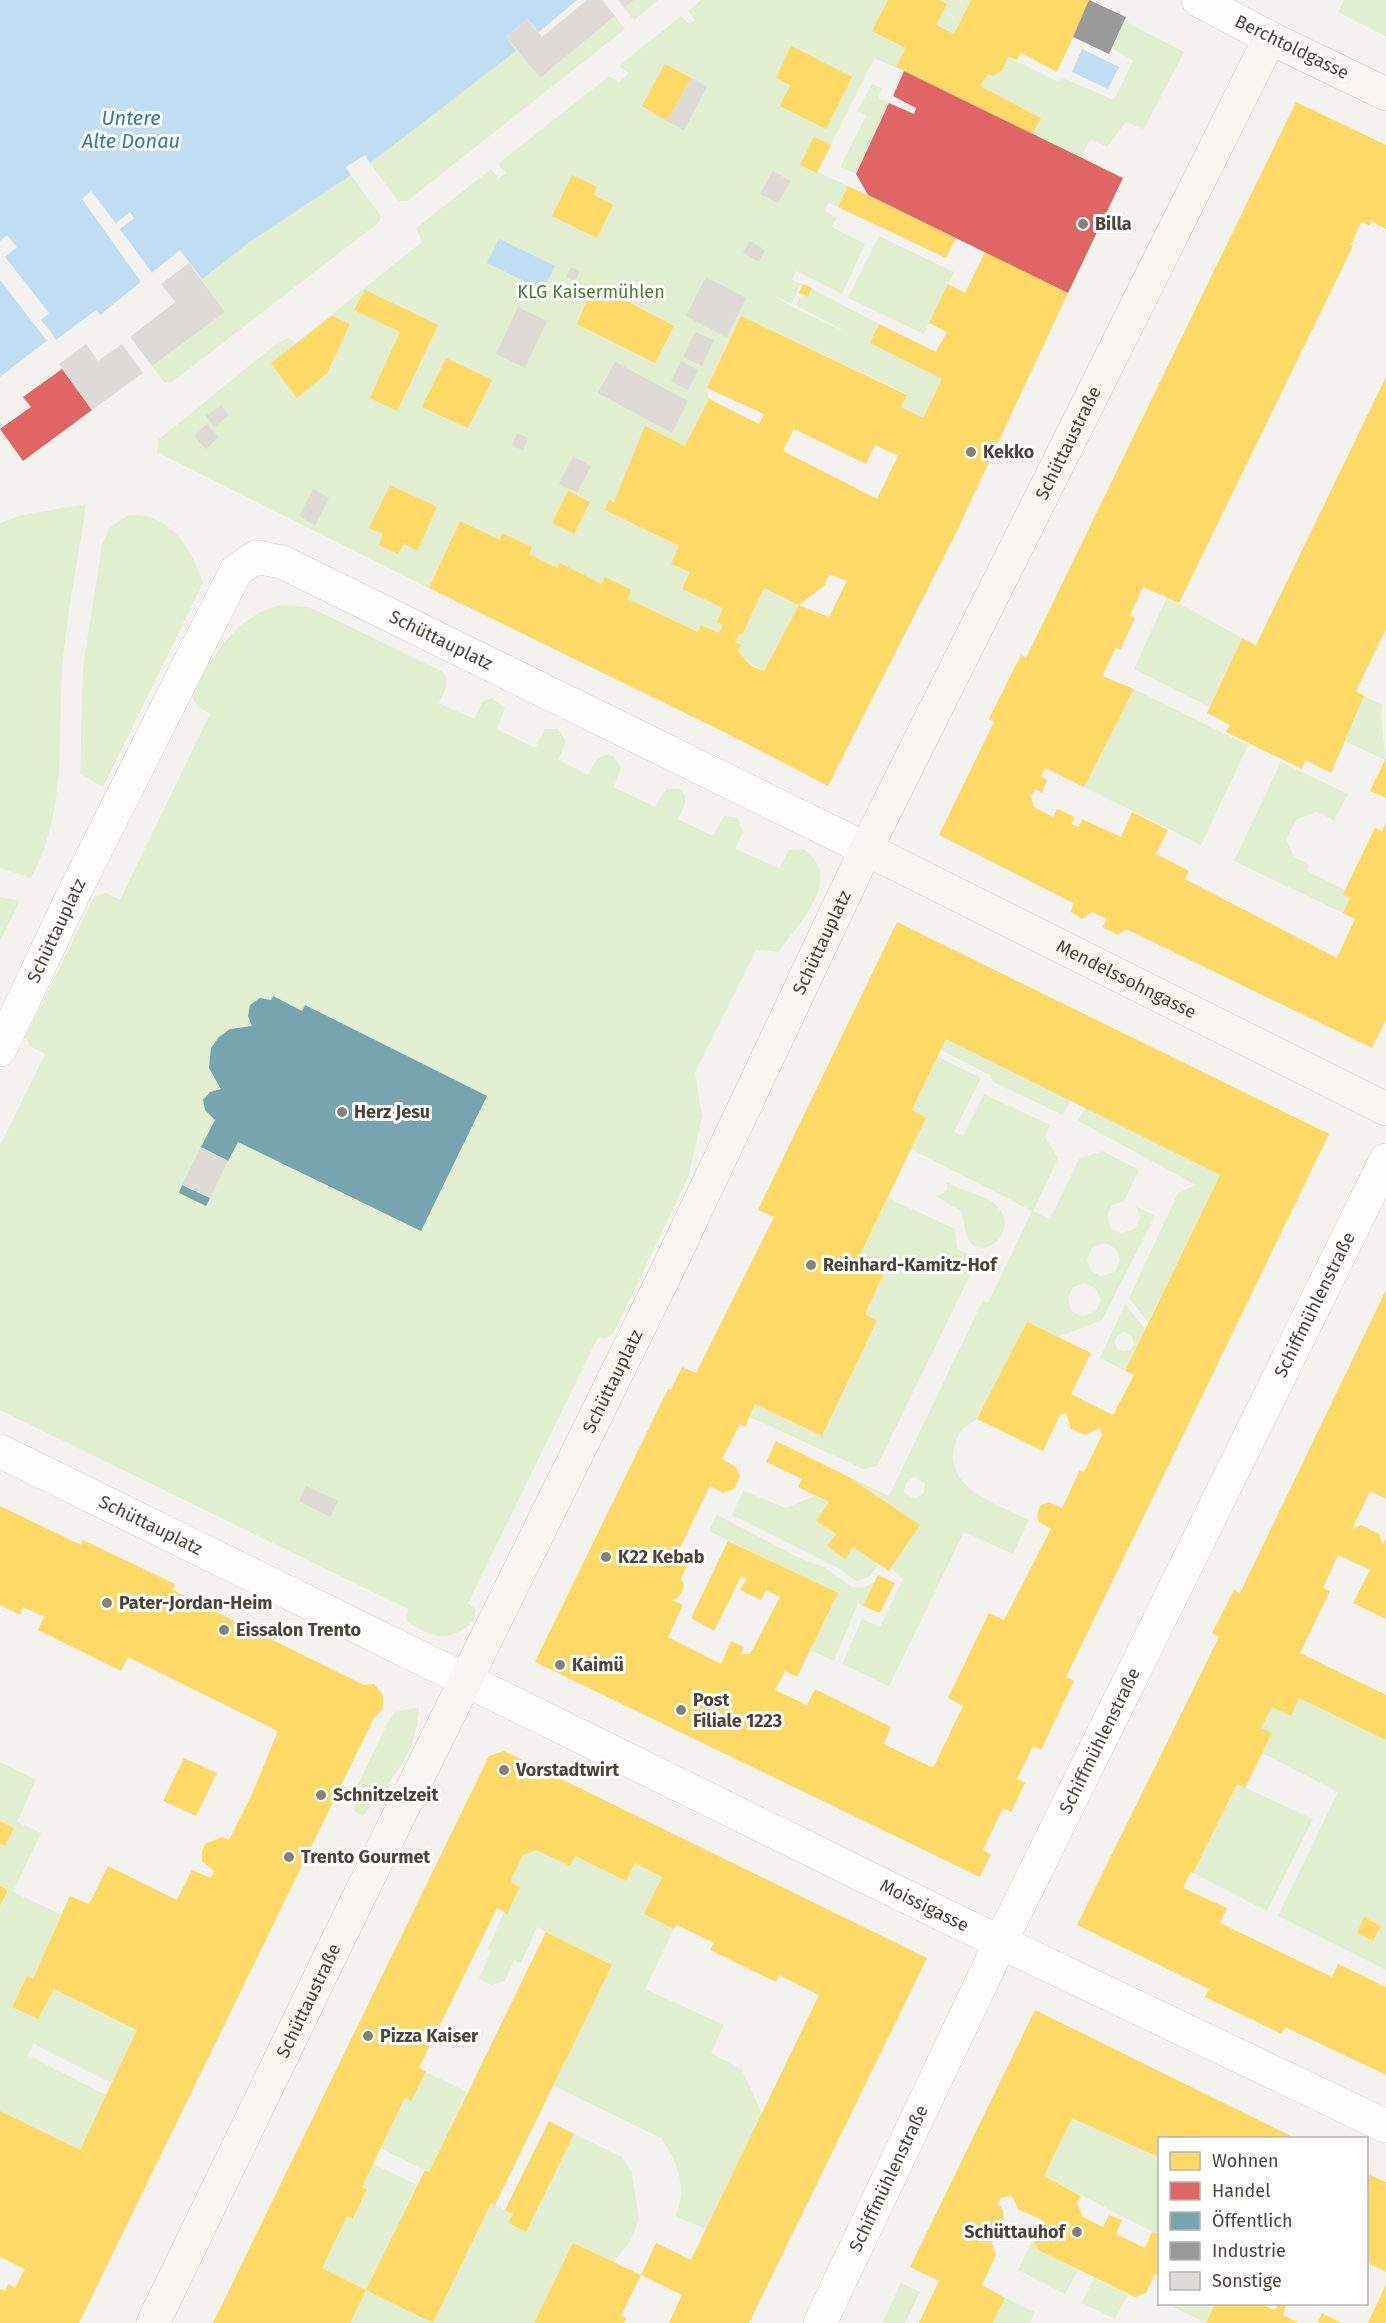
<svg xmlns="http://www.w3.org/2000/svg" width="1386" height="2323" font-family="'Fira Sans',sans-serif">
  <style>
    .green { fill: #e1eecf; fill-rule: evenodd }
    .water { fill: #c0ddf1 }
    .pier { fill: #f4f2ee }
    .homes { fill: #ffd966; fill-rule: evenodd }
    .shops { fill: #e06666 }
    .public { fill: #76a5af }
    .industry { fill: #999 }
    .building { fill: #dedbd6 }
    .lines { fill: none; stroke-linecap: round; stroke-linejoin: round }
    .street-casing { stroke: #d2d0cb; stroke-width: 34 }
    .secondary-casing { stroke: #d3cfc5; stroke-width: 34 }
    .street { stroke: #fdfdfc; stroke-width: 33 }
    .secondary { stroke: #f7f6f1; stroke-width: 33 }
    .poi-dot { fill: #868178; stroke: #fff; stroke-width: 2 }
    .labels { text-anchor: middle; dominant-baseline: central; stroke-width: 6; stroke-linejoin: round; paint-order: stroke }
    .street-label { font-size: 18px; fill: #4b4439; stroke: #fff }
    .poi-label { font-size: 18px; font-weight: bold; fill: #4b4439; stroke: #fff; text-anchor: start }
    .park-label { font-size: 18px; fill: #4a7f2a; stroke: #fff }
    .water-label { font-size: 20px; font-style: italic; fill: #2e7ab2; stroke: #fff }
  </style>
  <rect width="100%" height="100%" fill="#f4f2ee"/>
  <path class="green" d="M634,0H658L634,20L624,8Z
    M701,0H971L954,34L904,71L874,58L817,172L848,186L838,207L829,203L825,211L836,218L832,227L865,244L842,294L796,271L792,280L801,284L791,304L775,296L792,307L850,334L796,305L801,295L808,297L812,289L879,324L870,343L942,379L923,418L901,407L907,394L741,316L707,388L709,399L685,446L645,427L614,502L608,500L606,511L679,546L671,564L690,572L682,589L723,608L717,622L723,625L719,633L702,625L698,632L628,599L605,578L602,584L560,564L557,568L529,554L531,547L503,533L500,540L460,521L429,588L157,452L158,440L276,344L289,338L296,343L422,242L416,228L491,169L499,178L506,173L498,164L609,76L619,82L629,73L619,66L681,16L689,24L695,20L688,11ZM568,492L574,534L552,523Z
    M1344,0H1386V36L1338,12Z
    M615,16L625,29L407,201H398L370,163L378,157L494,23L540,78Z
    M1124,21L1184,52L1144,129L1126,122L1107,147L1093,140L1089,141L1081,158L1033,134L1041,118L980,86L988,74L993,76L1003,70L1008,57L1056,81L1065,79L1114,100L1133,61L1112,48Z
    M872,84L882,88L878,98L889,103L856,174L840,167L866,116L857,111Z
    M351,175L378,212L381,217L378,223L172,382H164L152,366L225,312L180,249L280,221Z
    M879,236L954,272L924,334L848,298Z
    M86,504C78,560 66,616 62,672C58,742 66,814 31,878L0,868V523L22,515Z
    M128,515C170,512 191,548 203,583L103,787L80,774L83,668L102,545L109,528Z
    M764,588L799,605L764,671C751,665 740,657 735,642L739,634L742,635Z
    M1167,597L1242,638L1209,707L1134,669Z
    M282,605L308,607L322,613L443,672C451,683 444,692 439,703L474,719L483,701L492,698L505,708L497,729L535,748L545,729H558L566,741L558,760L588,775C594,764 599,750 614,757L621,767L614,787L655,807L666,789H679C691,798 683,808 678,819L713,836L724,816L737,817L743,831L735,849L779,868L789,850L804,849C845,880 798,922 779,952L756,950L695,1072L702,1117L689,1175L613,1334L606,1338L598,1337L468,1603L475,1609L474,1620C451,1644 432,1638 406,1621L408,1609L0,1410V1146L45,1054L30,1046L26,1037L28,1032L94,897L106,893L120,900L210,714C205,709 195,707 193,699C190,690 198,681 203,674C221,643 245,612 282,605Z
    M1134,689L1248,745L1201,845L1084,787Z
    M1364,696L1383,705C1378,724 1386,740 1385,760L1345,741Z
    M1281,762L1348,794L1334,820L1317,812L1297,819L1286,839L1294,857L1309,865L1307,871L1345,890L1343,895L1350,898L1343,913L1234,861Z
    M0,897L20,901L0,941Z
    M946,1039L1070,1100L1063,1115L993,1082L990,1075L941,1050Z
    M938,1057L981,1078L954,1132L963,1136L984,1094L1050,1125L1045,1137L1058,1158L1033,1211L1050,1219L1079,1159L1102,1151L1139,1170L1124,1201L1112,1205L1107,1216L1111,1229L1121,1233L1135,1229L1140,1218L1136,1206L1155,1216L1102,1320L1058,1337L1027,1323C1011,1353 997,1387 979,1416C974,1424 963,1425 959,1434C934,1486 995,1503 1029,1520L1013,1554L964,1532L889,1686L842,1664L862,1619L880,1627L903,1579L891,1568L920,1525L847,1476L889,1496L983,1300L988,1303L1032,1211L911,1149L926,1118L912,1110ZM1105,1243L1116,1249L1120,1261L1115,1272L1101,1276L1091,1271L1087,1259L1092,1248ZM1085,1283L1096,1289L1101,1300L1096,1311L1082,1316L1071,1311L1068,1298L1073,1287ZM916,1477L925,1484L924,1493L917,1498L910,1497L904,1492C905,1483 907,1479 916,1477Z
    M1085,1108L1220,1175L1148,1322L1129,1298L1178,1193L1196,1185L1078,1121Z
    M947,1182C962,1192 984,1193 997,1206C1020,1230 985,1261 970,1242C964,1235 965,1220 961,1211L936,1196L943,1194L947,1189Z
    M888,1198L955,1229L957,1249L974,1258L976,1263L877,1466L863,1469L750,1417L755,1404L822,1436L877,1322L865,1314L885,1272L858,1259Z
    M1125,1304L1145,1329L1125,1371L1100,1358ZM1124,1332L1132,1336L1134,1344L1130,1350L1123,1351L1117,1348L1114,1341L1118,1335Z
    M743,1491L786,1508L815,1496L829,1502L816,1521L836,1534L828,1547L845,1558L853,1547L879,1564L869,1577L856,1581L838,1568L732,1515Z
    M717,1515L801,1559L824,1567L851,1587L862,1588L875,1582L863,1606L858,1603L834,1661L810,1650L837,1593L709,1531Z
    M1299,1698L1386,1740V1970L1278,1916L1338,1792L1262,1753L1271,1733L1261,1728L1272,1707L1291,1716Z
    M419,1708C417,1755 390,1780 363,1816L355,1812L352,1797L389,1720L395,1712Z
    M0,1762L36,1780L17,1822L41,1833L13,1892L62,1915L33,1979L27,1976L12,2007L38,2019L54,1989L137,2030L112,2083L34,2044L28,2055L106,2095L80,2150L0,2111V1906L8,1890L0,1886V1844L5,1846L13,1828L0,1821Z
    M1237,1784L1313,1819L1267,1911L1193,1873Z
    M536,1850L570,1866L575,1856L626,1881L635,1863L662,1877L644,1914L674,1929L645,1989L724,2025L711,2053L742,2070L762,2114L706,2229L675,2216C688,2189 678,2161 661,2138L552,2085L612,1965L537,1927L521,1963L514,1960L505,1981L492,1985L479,1979L491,1950L488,1949L504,1912L507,1913L520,1888L510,1882L523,1855Z
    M426,2072L467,2092L429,2172L380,2148L405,2097L411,2100Z
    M1072,2118L1159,2158V2235L1044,2176Z
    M574,2134L622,2157L632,2173L639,2219L630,2242L613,2262L573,2243L534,2323H350L366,2290L322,2268L347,2216L354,2219L367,2191L362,2187L373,2164L417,2185L366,2290L491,2203L513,2214L508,2224L526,2232Z
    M1033,2239L1038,2250L1078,2270L1065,2294L1018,2270Z
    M1094,2278L1128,2294L1115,2319L1082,2303Z
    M901,2283L920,2292L905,2323H882Z
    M1005,2298L1035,2312L1030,2323H993Z
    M1167,2304H1215L1206,2323Z"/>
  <path class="water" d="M0,0H577L539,32L527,19L506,37L516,51L378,157L370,163L365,155L346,167L351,175L248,243L202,279L180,250L100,315L96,310L56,340L53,336L0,377Z
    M1082,49L1119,67L1108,89L1072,72Z
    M499,239L555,266L543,290L487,263Z"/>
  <path class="pier" d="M91,191L116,223L130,212L134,218L120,229L152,273L141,282L82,199Z
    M7,235L17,247L5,257L49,313L41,320L54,336L47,341L0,280V241Z"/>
  <path class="homes" d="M888,0H939L947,4L936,25L954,34L971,0H1090L1057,72L1021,53L1017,60L1008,57L1003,70L993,76L988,74L980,86L1041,118L1033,134L896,67L906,48L872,31Z
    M791,46L852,77L826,129L780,106L790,85L776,78Z
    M665,64L691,78L667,121L642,106Z
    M1296,102L1386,145V229L1371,221L1369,225L1361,222L1351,245L1353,246L1179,603L1143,587L1130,615L1135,618L1120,650L1116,648L1102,676L1134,689L1084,787L1045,768L1041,776L1047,780L1042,793L1035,789L1031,796L1034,807L1053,817L1057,809L1075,817L1071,824L1079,827L1082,819L1121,837L1132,812L1168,830L1156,854L1189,871L1185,879L1337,958L1355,919L1343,913L1350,898L1343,895L1345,890L1375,828L1382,831L1386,823V1020L1372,1048L1126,929L1118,935L1102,927L1107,919L1092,912L1082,919L1071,912L1073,903L939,835L994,722L989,719L1021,655L1026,658Z
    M814,137L831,145L817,173L800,165Z
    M572,175L597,187L594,195L613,205L597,238L552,216Z
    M848,186L956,238L946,258L838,207Z
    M985,252L1068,293L954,537L828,786L732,736L429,588L460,521L500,540L502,533L532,547L529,554L557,568L560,563L602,584L605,577L631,590L628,599L698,632L701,625L719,633L723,625L717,622L723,608L682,589L690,572L671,564L679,546L605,510L609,499L614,502L645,426L685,446L709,399L759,424L764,414L707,388L741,316L907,395L901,407L923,418L942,379L870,343L879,324L936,352L947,332L929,323L948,284L965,293ZM794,429L866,464L875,445L898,456L877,499L783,451ZM829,574L847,581L829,617L799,605L764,671L751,666L738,651L741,645L735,642L739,634L742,635L764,588L799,605L824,586Z
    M594,284L674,326L655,363L577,324Z
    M803,284L812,288L808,297L799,293Z
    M365,290L438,325L397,411L370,398L400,332L354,310Z
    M332,316L350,324L327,373L297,398L271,363Z
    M446,358L492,380L468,428L422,407Z
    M1386,377V629L1356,691L1364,696L1331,773L1305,760L1302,769L1226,732L1230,725L1207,713L1242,638L1256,645Z
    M390,485L437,507L417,551L404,543L398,554L379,545L383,534L369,528Z
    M568,491L590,502L574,534L552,523Z
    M1386,758V798L1370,791Z
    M897,922L1329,1134L1066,1677L1074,1681L1041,1750L1033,1746L1017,1779L1025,1783L1011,1812L1003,1808L983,1850L991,1854L980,1877L535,1662L668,1389L671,1390L682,1367L696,1373L774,1217L758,1210ZM946,1039L1220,1175L1125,1371L1134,1375L1113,1415L1071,1394L1091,1353L1027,1322L977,1419L1043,1451L1060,1415L1066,1413L1071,1429L1085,1435L1100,1428L1102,1435L1084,1472L1080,1470L1062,1508L1049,1502L1041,1505L1037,1514L1039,1522L1051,1529L1004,1620L989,1613L948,1698L963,1706L933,1768L884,1744L891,1727L815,1689L807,1705L775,1690L785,1671L797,1677L838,1593L728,1541L691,1618L714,1631L741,1577L746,1579L740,1590L761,1600L766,1590L780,1597L750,1654H741L744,1647L731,1641L721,1664L668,1637L683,1605L672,1600L679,1597L684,1586L681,1578L687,1566L675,1558L710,1486L723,1493L734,1489L740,1477L735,1466L722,1459L740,1424L745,1427L755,1404L822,1436L877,1321L865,1314L885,1271L858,1259L926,1118L912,1110Z
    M1386,1290V1499L1370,1491L1352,1529L1361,1525L1379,1534L1383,1545L1386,1538V1619L1353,1603L1370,1570L1338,1555L1323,1588L1330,1591L1300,1653L1386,1695V1740L1299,1698L1291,1716L1272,1707L1261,1728L1272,1733L1245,1788L1237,1784L1193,1873L1191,1872L1183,1888L1227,1908L1220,1923L1332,1977L1338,1964L1386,1987V2075L1285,2027L1282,2034L1205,1997L1209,1989L1077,1925L1219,1637L1212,1633L1234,1590L1240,1593Z
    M776,1441L847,1476L920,1525L889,1571L853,1547L845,1559L827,1546L836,1534L816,1521L829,1502L798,1487L802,1479L766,1462Z
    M0,1506L81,1545L83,1540L175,1584L173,1590L190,1599L364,1685L374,1684L383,1695V1709L374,1718L79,2323H0V2289L5,2291L8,2284L15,2288L25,2269L0,2257V2111L80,2150L137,2030L54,1989L38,2019L12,2007L27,1976L33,1979L70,1896L89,1904L108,1866L177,1900L192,1870L211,1878L214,1871L202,1861V1852L205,1844L222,1837L229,1840L253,1792L278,1731L128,1657L121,1671L38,1630L44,1617L23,1607L20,1615L0,1605Z
    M878,1575L895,1583L880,1613L863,1606Z
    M504,1751L927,1958L749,2323H669L682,2295L641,2275L656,2243L691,2260L819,1995L779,1975L776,1982L710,1950L714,1943L677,1925L674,1929L644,1914L662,1877L635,1863L626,1881L575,1856L570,1866L536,1850L523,1855L510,1882L520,1887L507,1914L497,1908L419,2068L426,2072L411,2101L405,2097L362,2187L367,2190L353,2219L347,2216L322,2268L366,2290L350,2323H213L489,1756Z
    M184,1758L217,1773L196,1816L163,1801Z
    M0,1821L14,1828L5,1846L0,1844Z
    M0,1886L8,1890L0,1906Z
    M1364,1917L1381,1926L1373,1941L1357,1933Z
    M546,1932L612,1965L495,2205L491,2203L433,2323L366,2290L425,2170L429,2172Z
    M1035,2010L1295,2138H1160V2158L1072,2118L1044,2176L1081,2196L1077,2203L1083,2217L1103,2227L1109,2215L1122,2220L1116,2234L1145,2248L1152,2232L1160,2235V2276L1155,2274L1146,2293L1135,2297L1038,2250L1033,2239L1042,2220L1018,2209L1013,2198L1010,2196L1001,2198L998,2204L1003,2210L1004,2226L992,2243L996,2255L982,2285L1005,2298L993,2323H919L939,2281L910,2267Z
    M549,2121L574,2134L526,2232L508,2223L513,2214L505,2210Z
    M1366,2173L1386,2182V2272L1366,2262Z
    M573,2243L641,2275L621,2316L627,2318L624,2323H534Z
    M1386,2284V2323H1368Z
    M1215,2304H1260L1275,2310L1278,2304H1283L1286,2305L1283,2315L1299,2323H1206Z
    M1322,2313L1341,2323H1318Z"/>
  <path class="shops" d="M904,71L1123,178L1068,293L868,195L856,174L889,103L914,114L916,108L893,96Z
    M62,369L92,410L23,461L0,429L31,407L23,397Z"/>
  <path class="public" d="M273,996L302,1011L305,1005L487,1096L421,1231L238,1142L228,1161L201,1147L215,1120L205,1110L203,1100L210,1092L221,1089L209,1068L211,1048L219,1037L230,1029L252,1026L248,1016L250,1005L260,998L271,1000Z
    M182,1185L210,1198L206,1206L179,1193Z"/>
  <path class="industry" d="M1089,0L1126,17L1109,54L1073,37Z"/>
  <path class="building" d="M587,0H602L615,16L540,78L506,37L527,19L542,37Z
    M618,0H634L624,8Z
    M691,78L707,87L684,130L667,121Z
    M773,171L791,181L778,203L760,194Z
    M750,241L765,250L759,262L743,253Z
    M189,263L225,312L152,366L130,337L175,302L161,284Z
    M571,267L580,271L575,281L566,277Z
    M706,277L746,298L727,337L686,316Z
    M518,307L547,321L525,368L496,354Z
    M695,332L714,340L702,366L683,357Z
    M86,344L98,361L122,344L143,373L92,410L59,364Z
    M681,361L698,370L688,390L671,381Z
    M615,362L688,401L672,433L598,393Z
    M221,405L229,415L214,427L206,416Z
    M207,424L219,437L206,449L194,436Z
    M517,433L528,438L523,450L512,446Z
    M573,456L591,466L577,493L559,484Z
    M313,489L329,498L315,525L299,516Z
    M201,1147L228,1161L210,1198L182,1185Z
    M306,1486L338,1501L330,1517L299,1501Z"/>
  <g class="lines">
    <defs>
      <g id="street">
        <path d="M1198,0L1270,38"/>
        <path id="s1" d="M0,1050L75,891L236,571L256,557L282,562L866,849"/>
        <path id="s2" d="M0,1451L958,1922L1386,2126"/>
        <path id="s3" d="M820,2323L1005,1933L1386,1160"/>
      </g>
      <g id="secondary">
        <path id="s4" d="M866,849L1386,1109"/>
        <path id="s5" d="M153,2323L353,1909L669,1267L866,849L1270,38L1386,94"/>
      </g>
    </defs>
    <use href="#street" class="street-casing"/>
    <use href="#secondary" class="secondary-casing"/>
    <use href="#street" class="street"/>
    <use href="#secondary" class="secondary"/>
  </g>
  <g class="poi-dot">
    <circle cx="1083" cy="224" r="6"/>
    <circle cx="971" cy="452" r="6"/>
    <circle cx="342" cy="1112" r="6"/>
    <circle cx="811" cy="1265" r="6"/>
    <circle cx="606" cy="1557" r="6"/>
    <circle cx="107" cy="1603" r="6"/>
    <circle cx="224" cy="1630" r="6"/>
    <circle cx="560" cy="1665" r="6"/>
    <circle cx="681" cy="1710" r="6"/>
    <circle cx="504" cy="1770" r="6"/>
    <circle cx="321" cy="1795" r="6"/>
    <circle cx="289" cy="1857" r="6"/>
    <circle cx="368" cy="2036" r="6"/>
    <circle cx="1077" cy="2232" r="6"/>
  </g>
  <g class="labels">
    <g class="street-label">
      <text transform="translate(1292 47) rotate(26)">Berchtoldgasse</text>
      <text stroke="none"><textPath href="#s5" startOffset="2091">Schüttaustraße</textPath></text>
      <text stroke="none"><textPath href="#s1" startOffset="762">Schüttauplatz</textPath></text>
      <text stroke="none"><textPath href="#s1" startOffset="132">Schüttauplatz</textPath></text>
      <text stroke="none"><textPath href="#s5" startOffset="1534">Schüttauplatz</textPath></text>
      <text stroke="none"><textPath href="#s4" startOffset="291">Mendelssohngasse</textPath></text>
      <text stroke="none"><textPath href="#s3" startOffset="1132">Schiffmühlenstraße</textPath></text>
      <text stroke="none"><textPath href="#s5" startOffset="1048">Schüttauplatz</textPath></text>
      <text stroke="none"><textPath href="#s2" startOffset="168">Schüttauplatz</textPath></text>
      <text stroke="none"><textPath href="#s3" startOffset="646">Schiffmühlenstraße</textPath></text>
      <text stroke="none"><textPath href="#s2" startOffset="1030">Moissigasse</textPath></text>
      <text stroke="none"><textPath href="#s5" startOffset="358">Schüttaustraße</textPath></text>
      <text stroke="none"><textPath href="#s3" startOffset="160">Schiffmühlenstraße</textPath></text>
    </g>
    <g class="poi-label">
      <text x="1095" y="224">Billa</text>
      <text x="983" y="452">Kekko</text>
      <text x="354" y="1112">Herz Jesu</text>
      <text x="823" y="1265">Reinhard-Kamitz-Hof</text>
      <text x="618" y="1557">K22 Kebab</text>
      <text x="119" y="1603">Pater-Jordan-Heim</text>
      <text x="236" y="1630">Eissalon Trento</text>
      <text x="572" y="1665">Kaimü</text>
      <text x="693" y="1700">Post<tspan x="693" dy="21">Filiale 1223</tspan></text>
      <text x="516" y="1770">Vorstadtwirt</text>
      <text x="333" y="1795">Schnitzelzeit</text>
      <text x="301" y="1857">Trento Gourmet</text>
      <text x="380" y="2036">Pizza Kaiser</text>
      <text x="1065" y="2232" text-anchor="end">Schüttauhof</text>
    </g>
    <g class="park-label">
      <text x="591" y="292">KLG Kaisermühlen</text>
    </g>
    <g class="water-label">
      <text x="131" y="118">Untere<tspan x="131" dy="23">Alte Donau</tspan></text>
    </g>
  </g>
  <rect x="1158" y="2137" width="210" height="168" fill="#ffffff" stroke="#b7b4b0" stroke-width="1.5"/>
  <rect x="1170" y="2152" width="30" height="18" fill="#ffd966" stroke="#b7b4b0" stroke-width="1.5"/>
  <text x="1212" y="2167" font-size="18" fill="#4b4439">Wohnen</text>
  <rect x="1170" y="2182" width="30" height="18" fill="#e06666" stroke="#b7b4b0" stroke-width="1.5"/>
  <text x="1212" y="2197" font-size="18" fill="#4b4439">Handel</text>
  <rect x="1170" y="2212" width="30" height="18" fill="#76a5af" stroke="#b7b4b0" stroke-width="1.5"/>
  <text x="1212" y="2227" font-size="18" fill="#4b4439">Öffentlich</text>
  <rect x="1170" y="2242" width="30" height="18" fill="#999999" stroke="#b7b4b0" stroke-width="1.5"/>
  <text x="1212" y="2257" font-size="18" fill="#4b4439">Industrie</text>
  <rect x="1170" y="2272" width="30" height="18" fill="#dedbd6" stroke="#b7b4b0" stroke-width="1.5"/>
  <text x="1212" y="2287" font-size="18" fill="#4b4439">Sonstige</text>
</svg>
